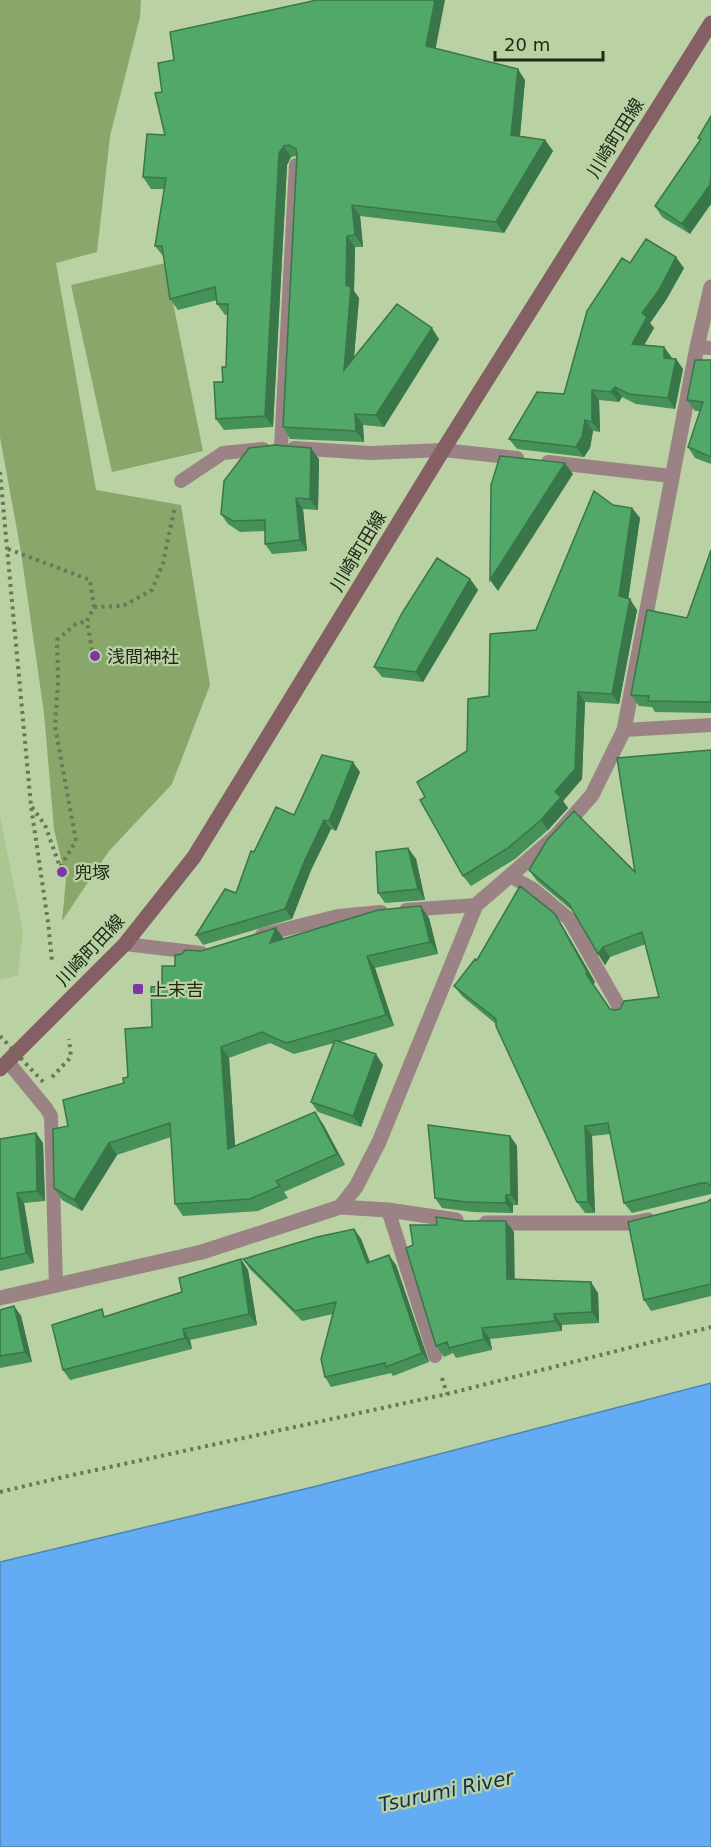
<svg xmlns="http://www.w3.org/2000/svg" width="711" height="1847" font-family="'DejaVu Sans','Noto Sans JP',sans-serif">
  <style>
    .built { fill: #abc691 }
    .green { fill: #89a66b }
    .water { fill: #63abf3; stroke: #4f84b1; stroke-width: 1.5 }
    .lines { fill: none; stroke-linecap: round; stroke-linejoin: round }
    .path { stroke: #677758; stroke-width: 4; stroke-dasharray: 3 4.5; stroke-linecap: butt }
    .lane { stroke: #9b8285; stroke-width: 14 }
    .street { stroke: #9b8285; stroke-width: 15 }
    .secondary { stroke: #846065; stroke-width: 15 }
    .path-bridge { stroke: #677758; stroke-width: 4; stroke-dasharray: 3 4.5; stroke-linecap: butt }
    .wall { fill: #469059 }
    .shaded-wall { fill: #397649 }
    .building { fill: #51a868; stroke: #397649; stroke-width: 1.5 }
    .poi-dot { fill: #7d35a8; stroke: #b9d1a3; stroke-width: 2 }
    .labels { text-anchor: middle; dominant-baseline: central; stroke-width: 4.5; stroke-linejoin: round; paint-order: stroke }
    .street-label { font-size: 18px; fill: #212918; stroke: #b9d1a3 }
    .poi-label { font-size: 18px; fill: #212918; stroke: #b9d1a3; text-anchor: start }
    .water-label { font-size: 20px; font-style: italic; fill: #14324f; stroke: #b9d1a3 }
  </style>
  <rect width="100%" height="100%" fill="#b9d1a3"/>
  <path class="built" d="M0,817L23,930L18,975L0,980Z"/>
  <path class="green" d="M0,0H141L140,17L110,136L97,252L56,263L96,490L181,505L210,685L172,784L109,851L62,921L66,880L54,829L44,713L21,552L0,437Z
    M165,263L203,451L112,472L71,285Z"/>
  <path class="water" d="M711,1383V1847H0V1562L317,1486Z"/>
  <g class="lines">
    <path class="path" d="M0,472L31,806L48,922L52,961
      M8,549L90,580L94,607L87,621L93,656
      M94,607L123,606L152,590L163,563L175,506
      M32,807L45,825L60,867L76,841L55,726L58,680L57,640L76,624L87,621
      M52,1077L71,1057L69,1039
      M442,1378L447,1394
      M0,1492L59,1478L447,1394L711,1327"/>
    <path class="lane" d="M697,347L711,348
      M281,447L296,165
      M294,448L370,453L443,450L517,458
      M548,462L671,476
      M181,481L223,453L263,449
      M624,730L711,725
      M510,876L533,889L569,919L622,1012
      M406,910L476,905
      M262,935L338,916L381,912
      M125,944L201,953
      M8,1062L46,1108L51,1116L56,1285
      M388,1210L435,1356"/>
    <path class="street" d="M340,1207L388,1210L456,1220
      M486,1223H633L648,1220
      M0,1298L202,1252L340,1207L356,1187L379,1142L476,905L555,837L592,795L624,730L697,347L711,287"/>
    <path class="secondary" d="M0,1069L125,944L194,857L443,450L711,23"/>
    <path class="path-bridge" d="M0,1036L46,1085"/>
  </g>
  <path class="wall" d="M435,48L525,80L520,136L545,140L553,151L504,233L360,216L363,247H355L354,291L359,298L354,357L439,339L384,427L363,425L364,442L290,439L283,427L297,156L291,157L287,165L273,427L224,430L216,419L226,367L228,315H225L217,304V300L178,310L170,299L164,257L155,246L164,189H151L143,177L165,135L162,92L174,60Z
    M711,116L690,234L662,217L655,206L700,140L698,138Z
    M630,263L684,268L666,300L650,323L654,328L644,345L664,347L672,358L676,359L683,369L675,409L636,404L622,397L619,402L599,400L600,432L593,431L590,448L584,457L517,449L509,439L564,394Z
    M711,360V464L695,458L688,447L700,411H695L687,400Z
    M319,459L318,510L303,509L307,551L272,554L265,544V531L240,532L228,524L221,514Z
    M613,505L632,508L640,518L628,599L637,610L619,704L585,702L582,779L563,801L568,808L548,830L515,859L471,886L463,876L425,797L467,751L489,696L536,630Z
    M711,550V713L655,712L652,707L639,706L631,695L687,618Z
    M470,579L478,590L423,682L382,677L374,667Z
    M711,750V1194L632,1213L624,1203L611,1134L592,1136L595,1213H585L577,1202L496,1024L462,996L454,986L477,960L562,925L595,982L593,985L610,1009L615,1010L659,997L646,944L610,957L605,965L574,912L537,881L529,870L635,872Z
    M360,772L336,831L331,829L311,870L292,919L203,945L196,935L236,893L254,852L294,815Z
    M408,848L416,859L425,900L385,903L378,893Z
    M429,918L438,954L375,968L394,1026L340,1042L383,1065L361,1127L318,1112L311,1102L334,1043L294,1054L270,1043L229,1058L235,1146L323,1124L345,1165L284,1192L288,1198L258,1211L183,1216L175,1204L171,1137L117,1155L82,1211L62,1200L54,1188L68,1126L124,1083L152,1027L162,986L175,966L201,951L276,928L283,939Z
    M36,1133L43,1143L45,1201L24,1203L34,1263L0,1271V1139Z
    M510,1136L517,1146L518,1205H513V1213L473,1212L442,1208L435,1198Z
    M711,1199V1296L651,1311L644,1300L707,1202Z
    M437,1225L514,1232V1279L598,1293L599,1323L562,1325V1331L490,1339L492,1350L456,1358L453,1353L444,1357L436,1346L413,1245Z
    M354,1229L361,1239L370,1262L396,1265L429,1362L393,1376L391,1373L331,1387L325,1377L333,1314L302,1321L250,1269L243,1259Z
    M241,1259L248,1270L257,1325L190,1340L192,1349L70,1380L63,1370L106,1316L182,1292Z
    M14,1306L21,1316L32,1362L0,1368V1310Z"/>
  <path class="shaded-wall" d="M435,0H445L434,57L426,46Z
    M518,69L525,80L519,146L511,135Z
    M545,140L553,151L504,233L496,222Z
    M284,146L291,157L287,165L273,427L265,416L279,153Z
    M711,173V204L690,234L682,224Z
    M352,205L360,216L363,247L355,235Z
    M347,236L355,247L354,291L359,298L352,381L344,370Z
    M676,257L684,268L666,300L650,323L654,328L639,354L632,344L642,313Z
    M432,328L439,339L384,427L376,415Z
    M664,347L672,358L671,368L664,358Z
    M676,359L683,369L675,409L668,398Z
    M615,387L622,397L619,402L611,392Z
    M592,390L599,400L600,432L592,422Z
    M355,414L363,425L364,442L356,431Z
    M585,420L593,431L590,448L584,457L576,447Z
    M311,448L319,459L318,510L310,499Z
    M565,463L573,474L498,591L490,580Z
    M296,498L303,509L307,551L300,540Z
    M632,508L640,518L627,607L619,596Z
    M470,579L478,590L423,682L416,672Z
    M630,599L637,610L619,704L612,694Z
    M578,692L585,702L582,779L563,801L568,808L548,830L541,820L555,792Z
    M353,762L360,772L336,831L329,821Z
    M324,820L331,829L311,870L292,919L285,909L305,860Z
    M408,848L416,859L425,900L418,889Z
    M421,906L429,918L438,954L430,942Z
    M555,914L562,925L595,982L593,985L586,974Z
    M276,928L284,939L270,943Z
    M603,947L610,957L605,965L598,954Z
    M367,956L375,968L394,1026L386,1015Z
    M221,1047L229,1058L236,1160L228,1149Z
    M376,1054L383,1065L361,1127L353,1116Z
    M315,1112L323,1124L345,1165L337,1154Z
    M585,1126L592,1136L595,1213L588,1202Z
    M36,1133L43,1143L45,1201L37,1191Z
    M510,1136L517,1146L518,1205L511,1195Z
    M109,1143L117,1155L82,1211L74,1200Z
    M17,1193L24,1203L34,1263L26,1253Z
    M506,1195L513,1205V1213L506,1203Z
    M506,1221L514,1232L515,1290L507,1279Z
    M354,1229L361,1239L374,1273L367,1263Z
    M389,1255L396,1265L429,1362L422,1353Z
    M241,1259L248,1270L257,1325L249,1314Z
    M591,1282L598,1293L599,1323L592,1312Z
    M14,1306L21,1316L32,1362L25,1352Z
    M554,1314L562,1325V1331L555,1321Z
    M482,1328L490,1339L492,1350L484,1339Z
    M183,1329L190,1340L192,1349L185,1338Z"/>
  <path class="building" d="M317,0H435L426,46L518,69L511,135L545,140L496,222L352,205L355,235L347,236L346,285L351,287L344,370L397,304L432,328L376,415L355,414L356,431L283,427L297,154L296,149L289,145L284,146L279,153L265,416L216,419L214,382H223L222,367H226L228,304H217L215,287L170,299L162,246H155L166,178L143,177L147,134L165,135L155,93L162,92L158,63L174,60L170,32Z
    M711,116V173L710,185L682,224L655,206L701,139L698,138Z
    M646,239L676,257L659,290L642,313L647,317L632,344L664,347V358L676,359L668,398L629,394L615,387L611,392L592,390V422L585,420L582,437L576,447L509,439L537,392L564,394L587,311L622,258L630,263Z
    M695,360H711V457L688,447L703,402L687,400Z
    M274,445L311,448L310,499L296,498L300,540L265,544V520L233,521L221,514L224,481L249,448Z
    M500,456L565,463L490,580L491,485Z
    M594,491L613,505L632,508L619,596L630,599L612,694L578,692L575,769L555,792L561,797L541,820L508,848L463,876L420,800L425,797L417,782L467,751L468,699L489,696L490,634L536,630Z
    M711,550V702L648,701L649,696L631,695L647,610L687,618Z
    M437,558L470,579L416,672L374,667L402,613Z
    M711,750V1186L707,1183H701L624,1203L608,1123L585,1126L588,1202H577L496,1026V1019L454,986L475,959L477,960L520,886L555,914L587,972L586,974L610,1009L615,1010L620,1009L624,1001L659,997L642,932L603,947L598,954L569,904L529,870L547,840L574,811L635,872L617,758Z
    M322,755L353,762L329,821L324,820L305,860L285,909L196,935L225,889L236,893L251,851L254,852L276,807L294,815Z
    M408,848L418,889L378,893L376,852Z
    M421,906L430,942L367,956L386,1015L286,1043L262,1032L221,1047L228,1149L315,1112L337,1154L276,1181L280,1186L250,1199L175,1204L170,1123L109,1143L74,1200L54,1188L53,1129L68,1126L63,1100L124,1083L123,1078L128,1077L125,1029L152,1027L151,987L162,986V966H175V955L182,954L185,950L201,951L276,928L270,943L378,910Z
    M335,1040L376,1054L353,1116L311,1102Z
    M428,1125L510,1136L511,1195H506V1203L466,1202L435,1198Z
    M36,1133L37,1191L17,1193L26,1253L0,1259V1139Z
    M711,1199V1284L644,1300L628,1222L707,1202Z
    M436,1217L465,1221H506L507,1279L591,1282L592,1312L554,1314L555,1321L482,1328L484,1339L449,1348L447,1342L436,1346L406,1248L413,1245L410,1225H437Z
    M354,1229L367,1263L389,1255L422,1353L386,1367L385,1363L325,1377L321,1359L336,1302L295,1311L243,1259L317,1237Z
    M241,1259L249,1314L183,1329L185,1338L63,1370L52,1325L102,1309L104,1317L182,1292L179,1278Z
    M14,1306L25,1352L0,1356V1310Z"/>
  <g class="poi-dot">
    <circle cx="95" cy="656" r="6"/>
    <circle cx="62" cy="872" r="6"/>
    <rect x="132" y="983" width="12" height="12" rx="3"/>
  </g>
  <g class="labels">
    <g class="street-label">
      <text transform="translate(615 138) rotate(-58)">川崎町田線</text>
      <text transform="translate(358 551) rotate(-59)">川崎町田線</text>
      <text transform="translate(90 950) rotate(-47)">川崎町田線</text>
    </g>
    <g class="poi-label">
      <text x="107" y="656">浅間神社</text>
      <text x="74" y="872">兜塚</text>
      <text x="150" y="989">上末吉</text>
    </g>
    <g class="water-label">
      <text transform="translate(446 1791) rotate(-12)">Tsurumi River</text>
    </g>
  </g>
  <path d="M495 51v9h108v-9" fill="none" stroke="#212918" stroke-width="3"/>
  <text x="504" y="51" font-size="18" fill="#212918" stroke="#b9d1a3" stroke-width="4.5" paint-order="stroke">20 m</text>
</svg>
